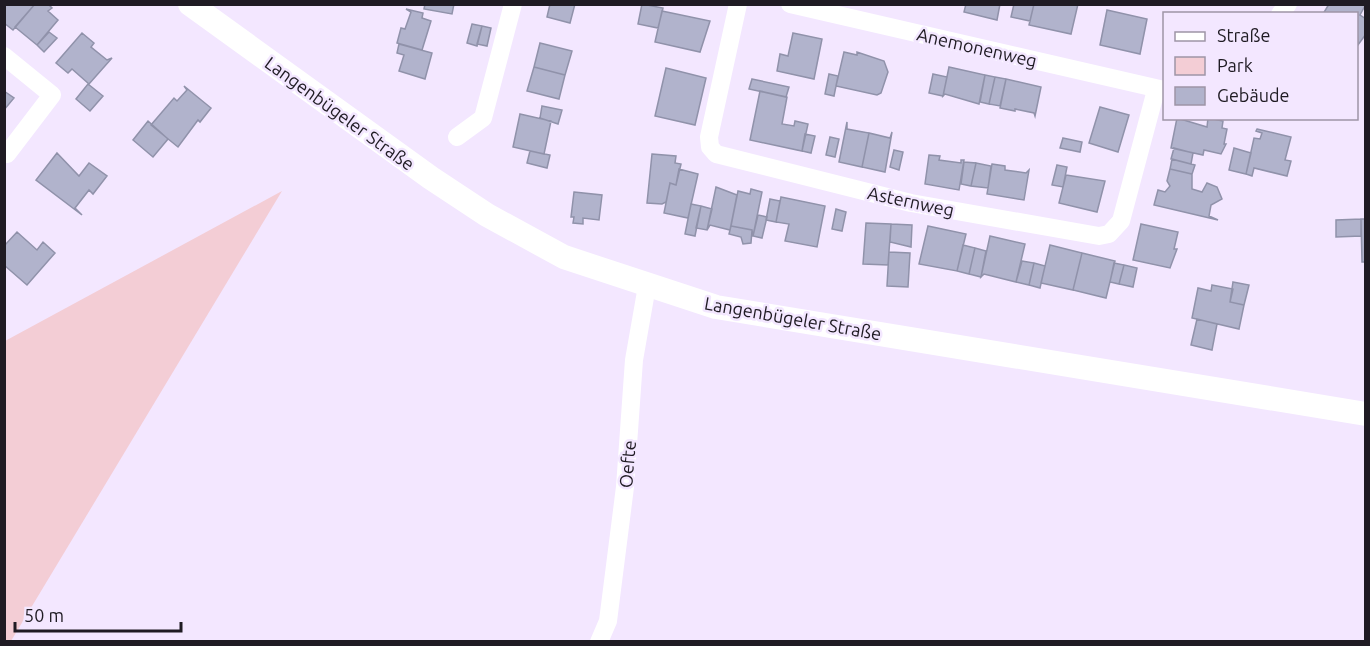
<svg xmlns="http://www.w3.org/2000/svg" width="1370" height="646" font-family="Ubuntu,sans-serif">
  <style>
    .green { fill: #f3cdd5 }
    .building { fill: #b1b3cc; stroke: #9092aa; stroke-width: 1.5 }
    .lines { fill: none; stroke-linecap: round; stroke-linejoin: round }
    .minor { stroke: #fff; stroke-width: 18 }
    .secondary { stroke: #fff; stroke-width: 24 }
    .labels { text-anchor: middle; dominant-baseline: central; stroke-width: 5; stroke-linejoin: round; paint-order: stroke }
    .street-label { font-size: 18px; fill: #1f1b23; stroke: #f3e7ff }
  </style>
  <rect width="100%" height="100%" fill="#f3e7ff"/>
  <path class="green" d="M282,191L11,641H5V341Z"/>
  <path class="building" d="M4,4H35L13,30L4,23Z
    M35,4H48L52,8L48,11L58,20L37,45L15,27Z
    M425,4H454L452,14L424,9Z
    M550,4H575L570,23L547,17Z
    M642,4L663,8L658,28L638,24Z
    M966,4H1000L997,20L964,12Z
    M1014,4H1034L1030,21L1011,17Z
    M1034,4H1078L1071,34L1029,25Z
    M1329,4H1366L1360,15L1366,19V34L1358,45L1356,14H1323Z
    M406,9L423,13L422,18L431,21L422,50L397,43L401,28L405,29L411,12Z
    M1107,10L1147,19L1140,54L1100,45Z
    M662,11L710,21L700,52L655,42Z
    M472,24L482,26L477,46L467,43Z
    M482,26L491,28L487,46L477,44Z
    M49,32L57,38L44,52L37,45Z
    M82,33L94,43L91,47L107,60L112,58L89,84L72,69L68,73L56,63Z
    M793,33L822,39L814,79L777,71L780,54L788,56Z
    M540,43L572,51L565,75L534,67Z
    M399,44L432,53L425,79L399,71L404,55L397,53Z
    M844,52L857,55V52L884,61L888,72L881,93L877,95L836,86Z
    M534,67L565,75L559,99L527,91Z
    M949,67L985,75L979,104L945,94L943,96Z
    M666,68L706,78L695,125L655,116Z
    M829,74L838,76L834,96L825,94Z
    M933,74L947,77L943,96L929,93Z
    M985,75L995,77L989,104L980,102Z
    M995,77L1006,79L1000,106L989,104Z
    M752,79L789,87L786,97L749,89Z
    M1006,79L1041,87L1035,116L1034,113L1015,109V111L1000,108Z
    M88,84L103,96L90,111L76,99Z
    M184,86L211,108L200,122L198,120L178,147L151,125L174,98L177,101L187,90Z
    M4,91L14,98L4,110Z
    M760,91L787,97L782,124L794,126L795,121L808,124L802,151L750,140Z
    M542,106L562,110L558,124L540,118Z
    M1100,107L1129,115L1118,152L1089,143Z
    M520,114L551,121L544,154L513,147Z
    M1177,118L1207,127L1208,118L1223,121L1222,128L1227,129L1224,144H1226L1221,154L1204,150L1203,155L1171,148Z
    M148,121L168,139L153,157L133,140Z
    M847,122V129L869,133L862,167L839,162Z
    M1257,129L1291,137L1285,160L1291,161L1287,176L1254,168L1252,176L1246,174L1254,138L1260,139L1262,133L1256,131Z
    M892,132L885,172L862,167L869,133L890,138Z
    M805,134L815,136L811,153L802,151Z
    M830,137L839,139L835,157L826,155Z
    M1063,138L1082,142L1080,152L1060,148Z
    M1174,148L1193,153L1191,164L1171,159Z
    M1234,148L1251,153L1246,174L1229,170Z
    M894,150L903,152L899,170L890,167Z
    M530,151L550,155L547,168L527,163Z
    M57,153L79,176L89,163L107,176L93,194L89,190L75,208L82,215L36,180Z
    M652,154L676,156L675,163L681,164L676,185L670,183L666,202L662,204L647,203Z
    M929,155L940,156L939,160L961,163V160H964L959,190L925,184Z
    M1172,159L1195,165L1192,174L1170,169Z
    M964,162L976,163L971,186L961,184Z
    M976,163L991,166L988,188L971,186Z
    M992,164L1005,166V170L1026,173L1029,170L1024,200L987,194Z
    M1057,165L1067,167L1063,187L1052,185Z
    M679,169L698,174L688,218L664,213L670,183L676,185Z
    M1170,169L1192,174V189L1202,192L1207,183L1217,187L1222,199L1211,205L1209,216L1218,220L1154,205L1158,190L1165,192L1170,186L1167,181Z
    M1066,175L1105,181L1097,212L1059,203Z
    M716,187L737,195L730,230L710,225L707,230Z
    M751,189L762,192L753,236L752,230L731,226L738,191L750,194Z
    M574,192L602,195L599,220L583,218V224L573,223L574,217H571Z
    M781,197L825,206L817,247L785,241L789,224L776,222Z
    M770,199L780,201L776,222L766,220Z
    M691,204L701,206L695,236L685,234Z
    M701,206L712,209L707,230L696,228Z
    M836,209L846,212L842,231L832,229Z
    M758,215L767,217L762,238L753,236Z
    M1361,219H1366V262H1362Z
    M1361,219V236L1336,237V220Z
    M866,223L891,224L888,265L863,264Z
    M891,224L912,225L911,247L890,242Z
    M1141,224L1178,232L1174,249H1177L1170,268L1133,260Z
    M731,226L752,230L751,243L743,244L741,237L729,234Z
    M928,226L966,234L957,271L919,264Z
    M17,232L37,250L43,242L55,253L27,285L4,265V246Z
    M990,236L1025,244L1016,282L984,274L981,277Z
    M963,245L975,248L969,274L957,271Z
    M1050,245L1082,253L1073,290L1041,283Z
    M975,248L986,251L981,277L969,274Z
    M889,252L910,253L908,287L887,286Z
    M1082,253L1115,261L1106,298L1073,290Z
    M1022,261L1034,263L1029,285L1016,282Z
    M1034,263L1045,266L1040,288L1029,285Z
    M1114,263L1124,265L1119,284L1110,282Z
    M1124,265L1137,268L1133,287L1119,284Z
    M1233,282L1249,285L1244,305L1230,302Z
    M1212,285L1233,289L1230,302L1244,305L1239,329L1192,318L1198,288L1211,291Z
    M1197,319L1217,324L1212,350L1191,345Z"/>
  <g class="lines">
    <path class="minor" d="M738,4L709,137L710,147L716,154L911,203L1099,236L1109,234L1121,221L1156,90
      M790,4L1164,90
      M1280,14L1288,4
      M4,56L52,95L7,154
      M457,137L483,118L513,4
      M599,642L608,621L625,487L634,360L647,286"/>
    <path class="secondary" d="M190,4L431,178L487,215L564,257L716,307L1366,414"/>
  </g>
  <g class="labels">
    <g class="street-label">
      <text transform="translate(977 47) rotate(13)">Anemonenweg</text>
      <text transform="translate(340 113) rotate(36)">Langenbügeler Straße</text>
      <text transform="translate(911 201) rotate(12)">Asternweg</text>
      <text transform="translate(793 318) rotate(10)">Langenbügeler Straße</text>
      <text transform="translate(627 464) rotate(-85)">Oefte</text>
    </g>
  </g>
  <rect width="1370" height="646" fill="none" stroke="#1f1b23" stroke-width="12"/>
  <rect x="1163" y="12" width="195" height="108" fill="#f3e7ff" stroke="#9e95a7" stroke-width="1.5"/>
  <rect x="1175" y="32" width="30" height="9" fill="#ffffff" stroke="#9e95a7" stroke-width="1.5"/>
  <text x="1217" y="42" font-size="18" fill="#1f1b23">Straße</text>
  <rect x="1175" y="57" width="30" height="18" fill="#f3cdd5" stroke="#9e95a7" stroke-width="1.5"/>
  <text x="1217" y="72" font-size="18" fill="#1f1b23">Park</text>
  <rect x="1175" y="87" width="30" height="18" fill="#b1b3cc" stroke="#9e95a7" stroke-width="1.5"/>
  <text x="1217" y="102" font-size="18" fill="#1f1b23">Gebäude</text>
  <path d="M15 622v9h166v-9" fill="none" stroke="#1f1b23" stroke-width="3"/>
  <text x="24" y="622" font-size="18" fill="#1f1b23" stroke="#f3e7ff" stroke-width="4.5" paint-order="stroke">50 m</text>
</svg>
